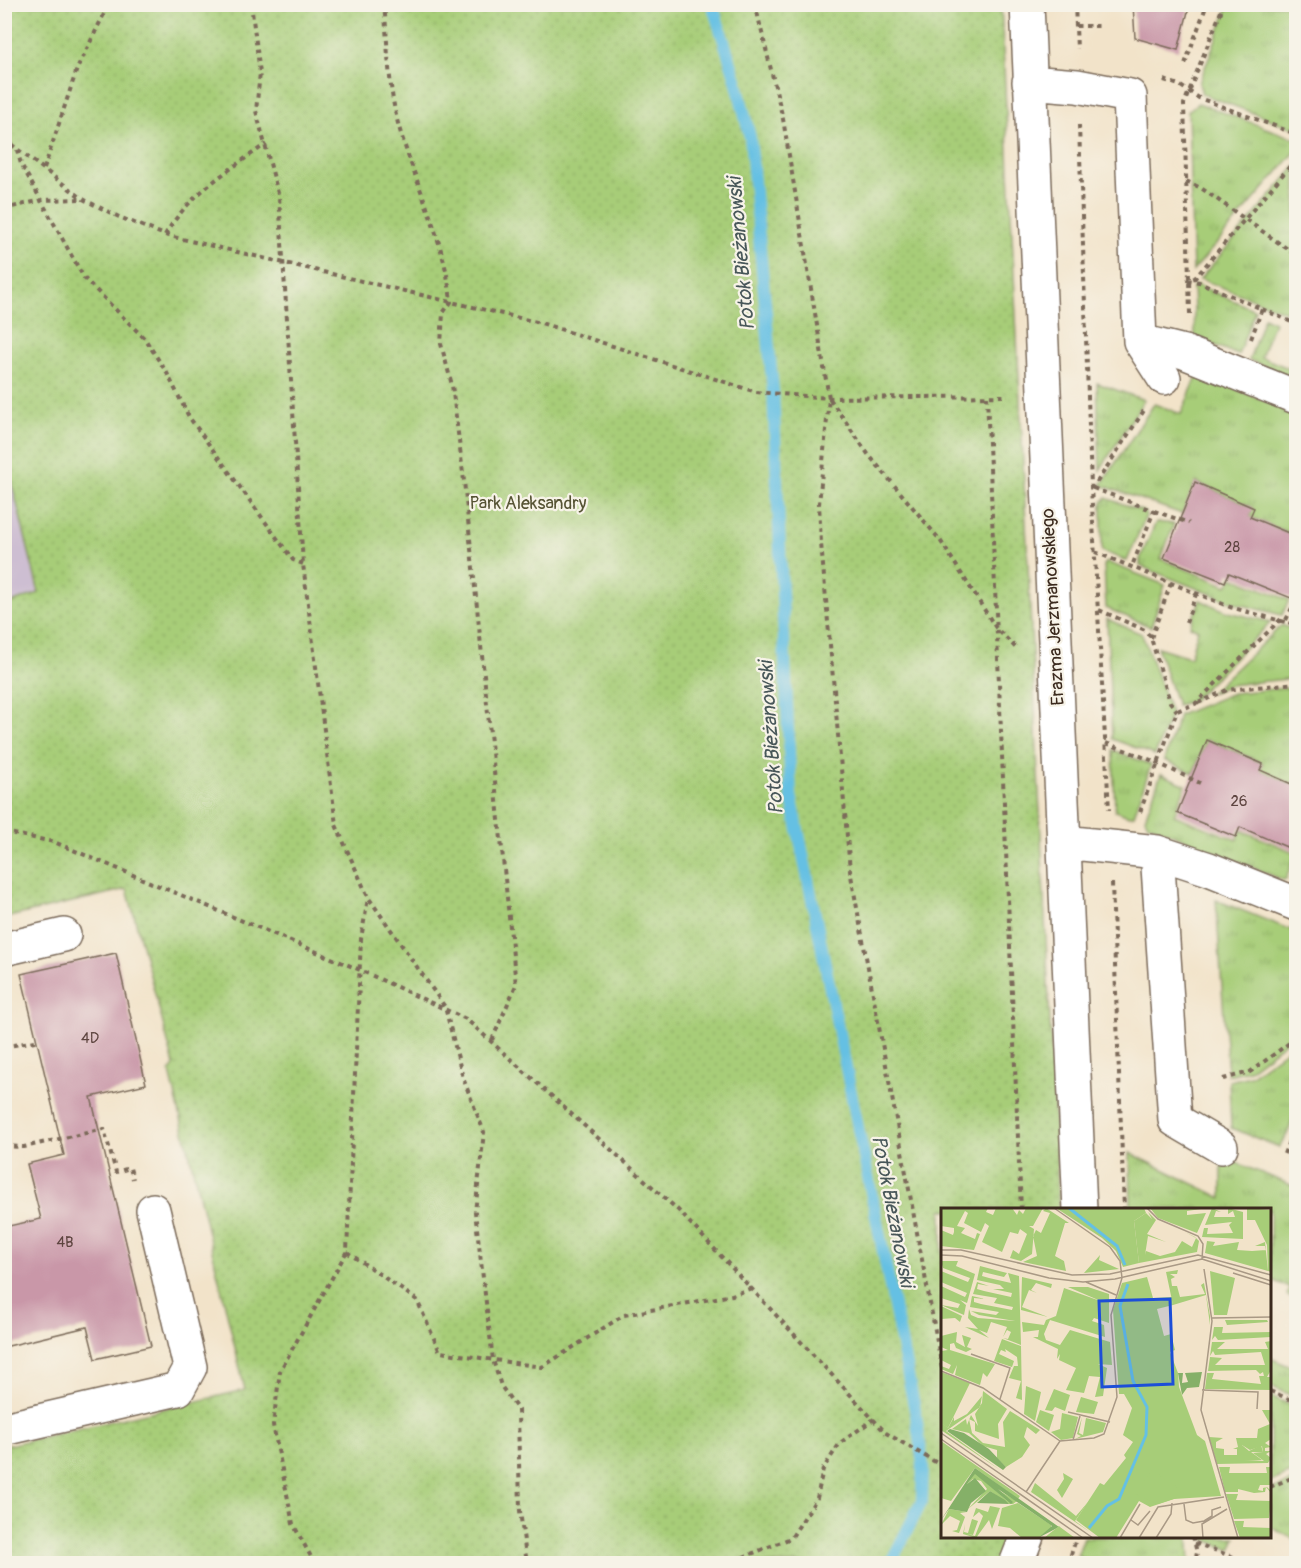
<svg xmlns="http://www.w3.org/2000/svg" width="1301" height="1568" font-family="Pangolin,sans-serif">
  <style>
    .industrial { fill: #cdbed2 }
    .grass { fill: url(#grass-tufts); stroke: #717c4b; stroke-width: 1.5 }
    .park { fill: url(#park-dots); stroke: #717c4b; stroke-width: 1.5 }
    .lines { fill: none; stroke-linecap: round; stroke-linejoin: round }
    .stream { stroke: #65c0e3; stroke-width: 12 }
    .building { fill: #c997a8 }
    .minor-casing { stroke: #7b6b5a; stroke-width: 36 }
    .path { stroke: #7b6b5a; stroke-width: 4; stroke-dasharray: 4.5 4.5; stroke-linecap: butt }
    .minor { stroke: #fff; stroke-width: 33 }
    .labels { text-anchor: middle; dominant-baseline: central; stroke-width: 4.5; stroke-linejoin: round; paint-order: stroke }
    .number-label { font-size: 15px; fill: #5e4540 }
    .park-label { font-size: 18px; fill: #565334; stroke: #f7f3e8 }
    .street-label { font-size: 18px; fill: #3b2a1e; stroke: #f7f3e8 }
    .water-label { font-size: 20px; font-style: italic; fill: #485759; stroke: #f7f3e8 }
    .inset-river { fill: none; stroke: #65c0e3; stroke-width: 3 }
    .inset-road { fill: none; stroke: #a99985; stroke-width: 1.5 }
    .view { fill: #1d4ed8; fill-opacity: 0.15; stroke: #1d4ed8; stroke-width: 3 }
    .inset-edge { fill: none; stroke: #3b2a1e; stroke-width: 3 }
  </style>
  <defs>
    <pattern id="grass-tufts" width="24" height="20" patternUnits="userSpaceOnUse" patternTransform="scale(1.5)"><rect width="24" height="20" fill="#a7cd78"/><path d="M3 7l-1-3M5 7V3M7 7l1-3M15 17l-1-3M17 17v-4M19 17l1-3" fill="none" stroke="#91b067"/></pattern>
    <pattern id="park-dots" width="8" height="8" patternUnits="userSpaceOnUse" patternTransform="scale(1.5)"><rect width="8" height="8" fill="#a7cd78"/><path d="M2 2h.1M6 6h.1" fill="none" stroke="#91b067" stroke-width="1.8" stroke-linecap="round"/></pattern>
  </defs>
  <rect width="100%" height="100%" fill="#f7f3e8"/>
  <filter id="ink" filterUnits="userSpaceOnUse"><feTurbulence type="fractalNoise" baseFrequency=".0167" numOctaves="2"/><feDisplacementMap in="SourceGraphic" scale="12" xChannelSelector="R" yChannelSelector="G"/><feConvolveMatrix kernelMatrix="1 2 1 2 8 2 1 2 1" color-interpolation-filters="sRGB"/></filter>
  <filter id="wash" filterUnits="userSpaceOnUse"><feTurbulence type="fractalNoise" baseFrequency=".008" numOctaves="4" result="noise"/><feDisplacementMap in="SourceGraphic" scale="24" xChannelSelector="R" yChannelSelector="G"/><feGaussianBlur stdDeviation="1.35" result="paint"/><feColorMatrix in="noise" values="0 0 0 0 0 0 0 0 0 0 0 0 0 0 0 0 0 1.4 0 .05"/><feComposite in="paint" operator="in"/></filter>
  <g filter="url(#wash)">
    <rect width="100%" height="100%" fill="#f2e3c9"/>
    <path class="industrial" d="M5,455L38,593L5,604H4Z"/>
    <path class="grass" d="M1229,5H1296V129L1202,94L1199,83Z
      M1198,103L1296,139V151L1193,271L1188,111Z
      M1296,166V292L1289,313L1200,279Z
      M1197,285L1255,310L1238,355L1195,337L1193,287Z
      M1264,317L1274,322L1261,357L1296,371V378L1249,360Z
      M1198,374L1296,413V536L1250,517L1253,508L1196,482L1182,514L1101,485L1154,404L1181,414Z
      M1097,383L1144,400L1100,470Z
      M1106,498L1145,512L1146,516L1127,561L1102,551V502Z
      M1156,522L1174,524L1161,559L1227,586L1232,577L1289,600L1282,615L1231,602L1140,566V559Z
      M1107,562L1165,585L1151,627L1106,608L1104,565Z
      M1200,600L1228,612L1271,622L1192,701L1177,705L1157,647L1190,657L1198,630L1190,626Z
      M1107,619L1142,634L1171,713L1155,755L1112,739Z
      M1282,625L1296,631V678L1229,685L1209,694Z
      M1296,687V786L1260,770L1263,763L1207,740L1193,773L1164,760L1179,715L1233,693Z
      M1113,750L1151,765L1134,815L1129,816L1115,811Z
      M1161,774L1186,785L1174,815L1237,840L1241,830L1296,853L1286,879L1283,880L1148,824L1145,818Z
      M1216,900L1296,932V1034L1249,1070L1228,1075Z
      M1296,1043C1297,1076 1301,1120 1279,1147L1231,1128L1229,1081L1250,1076Z
      M1130,1153L1222,1198V1157L1296,1187V1299L1287,1295L1290,1288L1270,1279V1210L1131,1209Z
      M1270,1358L1296,1369V1397L1270,1386Z
      M1270,1396L1296,1407V1471L1270,1482Z
      M1296,1480V1540L1270,1527V1490Z
      M1084,1537H1189C1188,1547 1191,1553 1189,1563H1095L1077,1556Z
      M1199,1537H1236L1231,1550Z"/>
    <path class="park" d="M5,5H1001L1059,1209L942,1210V1536L1006,1537L997,1563H974L972,1560L970,1564L5,1563L4,1446L245,1390L170,1072L174,1065L127,889L5,918V605L39,593L4,451Z"/>
    <g class="lines">
      <path class="stream" d="M712,4L736,79L750,137L773,391L791,795L916,1415L923,1465L922,1501L890,1564"/>
    </g>
    <g id="blocks">
      <path class="building" d="M1133,4H1190L1178,50L1135,38Z
        M1195,482L1254,508L1250,517L1296,536V600L1229,573L1225,582L1164,558Z
        M1207,740L1263,764L1260,770L1296,786V851L1240,827L1236,837L1177,813Z
        M116,953L146,1084L91,1097L151,1346L95,1359L87,1327L4,1347V1227L41,1219L27,1164L64,1155L21,974Z"/>
    </g>
  </g>
  <g filter="url(#ink)">
    <use href="#blocks" fill-opacity="0" stroke="#7b6b5a" stroke-width="1.5"/>
    <g class="lines">
      <defs>
        <path id="minor" d="M1027,4L1080,1210
          M1029,82L1077,86L1130,96L1140,341L1164,378
          M1140,341L1184,352L1296,397
          M1064,842L1157,852L1209,869L1296,904
          M1157,852L1175,1120L1221,1147
          M4,949L64,935
          M4,1429L178,1389L190,1367L153,1210
          M1016,1564L1027,1536"/>
      </defs>
      <use href="#minor" class="minor-casing"/>
      <path class="path" d="M251,4L260,73L256,111L279,197L303,564L336,825L368,897L445,1007L463,1078L484,1132L475,1212L493,1360L501,1386L518,1410L520,1511L527,1564
        M384,4C388,44 388,89 399,127C416,186 445,240 451,302L443,313L441,344L452,385L464,481L516,985L492,1040
        M755,4L783,119L829,398L819,504L821,543L850,870L942,1368
        M1075,4L1077,49
        M1076,26H1103
        M1185,64L1207,4
        M1164,80L1179,85L1199,98L1296,134
        M1079,125L1091,487L1109,810
        M4,139L83,199L119,217L165,235L541,323L756,392L829,398L1008,396
        M17,150L21,164L84,278L145,339L167,373L189,417L293,560L303,564
        M44,169L77,69L109,4
        M1186,181L1201,188L1296,255
        M4,209L42,200L82,199
        M165,235C188,195 229,170 266,144
        M1262,309L1296,324
        M1190,314L1184,104L1224,4
        M1251,339L1262,309L1199,282L1188,280L1195,278L1296,159
        M987,396L1021,1210
        M830,399L868,454L940,540L996,628L1017,649
        M1091,487L1093,488L1145,409
        M1093,488L1154,511L1132,566
        M1154,511L1189,523
        M1095,552L1230,607L1296,625
        M1099,610L1145,630L1151,638L1170,702L1177,711
        M1286,620L1296,600
        M1186,623L1196,594
        M1151,638L1171,583
        M1198,703L1227,690L1296,683
        M1106,743L1151,760L1200,783
        M1140,812L1177,711L1195,704L1281,619
        M4,832L54,842L360,970L466,1019L678,1210L886,1433L942,1466
        M1112,883L1124,1210
        M4,1047L35,1041
        M1223,1079L1250,1072L1296,1038
        M4,1146L24,1147L104,1129L116,1172L130,1168L133,1179
        M1284,1154L1296,1123
        M347,1252L417,1300L440,1352L542,1367L624,1315L732,1295L752,1288
        M1270,1391L1296,1402
        M1270,1487L1296,1476
        M1193,1536L1197,1553L1194,1564
        M1195,1543L1239,1559
        M1069,1560L1079,1564
        M315,1564L293,1524L273,1425L280,1371L347,1251L361,939L368,898
        M726,1564L791,1538L817,1498L823,1469L840,1443L874,1419
        M1068,1564L1077,1536"/>
      <use href="#minor" class="minor"/>
    </g>
  </g>
  <g class="labels">
    <g class="number-label">
      <text x="1232" y="547">28</text>
      <text x="1239" y="801">26</text>
      <text x="90" y="1038">4D</text>
      <text x="65" y="1242">4B</text>
    </g>
    <g class="park-label">
      <text x="528" y="503">Park Aleksandry</text>
    </g>
    <g class="street-label">
      <text transform="translate(1053 607) rotate(-93)">Erazma Jerzmanowskiego</text>
    </g>
    <g class="water-label">
      <text transform="translate(741 254) rotate(-95)">Potok Bieżanowski</text>
      <text transform="translate(771 738) rotate(-94)">Potok Bieżanowski</text>
      <text transform="translate(893 1211) rotate(79)">Potok Bieżanowski</text>
    </g>
  </g>
  <g transform="translate(941 1208)">
    <rect width="330" height="330" fill="#f2e3c9"/>
    <path d="M0,0H47L45,4L52,7L55,0H71L76,7L78,2L82,6L85,0H102L92,18H88L93,21L91,46L80,53L69,50L72,42L78,46L86,26L79,21L77,26L69,24L61,44L41,34L48,18L44,15L40,24L23,15L27,5L24,3L16,18L24,20L20,25L34,31L36,25L39,26L33,42L0,38V22L12,27L13,24V20L0,18ZM105,0L128,15H124L114,48L123,53L125,63L82,54L96,48L92,28L95,22L100,25L109,5L102,3ZM209,0H267L246,3V7L265,5L256,25L217,10ZM271,0L280,4L275,3L273,9H294L292,3L287,6V0L302,4V31L261,29L263,20H267L266,26L292,25L288,17L291,14L264,17ZM207,4L215,12L206,26L225,34L207,28L204,47L205,43L219,48L234,44L241,33L251,39L255,30L244,24L254,29L258,33L256,44L198,55L193,13L205,5L211,11ZM266,33L274,34L272,38L298,34L296,42L311,43L325,42V38H314L324,34L327,63L264,45ZM159,47L158,52L178,61L143,65ZM0,53H17L15,58L34,66L26,95L19,92L25,97L23,107L0,97L17,100L19,96L0,90V78L24,89L26,85L0,74V63L27,74L29,70L2,60ZM39,58L66,65L63,69L42,64L41,68L48,70L70,75L67,65L78,68L80,137L62,130L67,131L70,124L66,122L62,129L66,119L50,114L46,125L38,122L48,130L24,119L37,121L27,110L28,101L30,107L37,110L74,113L38,107L30,103L55,107L58,104L29,99L31,88L44,91L33,90V94L40,96L71,102L72,99L53,95L56,90L32,86L36,74L48,78L37,76L36,81L43,83L70,89L71,85L52,81H63L59,77L36,72ZM237,62L236,66H229L234,69L230,71L231,78H236L239,89L264,86L260,77L263,75L269,108V117L265,87L232,97L225,64ZM81,69L111,76L110,80L95,75L90,82L96,85L88,82L81,99L107,109L80,102ZM127,79H147L168,86V115L153,110L151,113L163,117L164,129L109,112L103,126L105,132L119,137L129,122L169,134L171,157L157,156L166,160L162,188L154,189L159,169L148,168L143,185L125,182L135,160L118,152L119,146L116,151L117,141L92,129H97L98,122L82,124L81,114L103,117L105,112L115,108L123,80L162,94ZM0,98L21,108L19,114L14,110L0,111ZM284,112H326L327,114L286,117ZM273,119H282L281,125L330,124V129L277,132L274,128L271,132ZM16,124L15,134L24,139L21,127L30,130L26,139L31,141L25,144L15,140L13,135L9,136V142L54,156L46,169L42,165L39,177L14,167L16,157L12,166L0,161V158L8,161L10,157L0,152V143L7,142L0,139V128ZM61,131L80,138L81,192L75,190L80,173L68,170L73,158H77L76,149L64,141L65,144L60,142L58,146L73,153L71,159L53,153ZM330,133V162L326,169H330V182L264,181L266,165H273L271,171L320,176L318,168H323L322,164L319,166L315,162L267,163L269,149L281,150L274,157H324L320,144L274,147L272,143L269,148L271,134H284L276,141H327L324,134ZM113,181L129,187L124,203L114,199L111,203L104,202ZM42,183L66,201L57,216L58,231L34,223V214L28,211L31,225L42,235L64,239L62,214L69,203L99,222L95,226L86,219L83,229L89,237L81,249L65,259L56,250V242L42,238L28,225L11,221L25,211L26,217L30,207L37,218L34,206L41,195ZM41,188L39,199L5,223L59,262L0,222V214L7,220L13,209V213L26,206ZM140,189L157,194L153,206L135,204ZM99,202L113,207L108,223L95,214ZM321,202H330V231L324,235L330,239L324,240V243H330L325,246L330,250L327,255L276,256L268,229L282,230L275,234V240L283,241V247H296V241H292L297,239L295,230H316L317,221L329,216ZM301,237L309,242L321,238L322,244L312,245L323,253L301,252ZM121,205L137,209L132,230L120,232L110,224L119,221ZM141,209L138,225L142,227L145,210L165,215L162,224L134,231L140,228L136,226ZM0,233L79,288L77,291L34,260L10,293L0,290ZM278,259H289L288,265H326L325,259H330V277H319L317,282L322,283V280L326,279L330,283V285L325,279L324,284L313,285L297,281V284H284ZM34,265L70,296L55,281L76,293L72,296H68L49,283L27,301L46,281L40,273L32,271L26,276ZM122,265L132,271L121,290L116,282L123,271ZM94,275L135,308L147,294L134,313L149,324L90,284ZM285,286H297L295,292L330,293L328,310L293,311ZM77,295L110,317V320L97,330H81L69,320L57,318L61,300ZM49,298L59,300L51,321L48,312L35,330L22,326L24,316L23,324L27,325L31,311L37,313L32,327L26,326L34,328L42,308L38,304L32,309L35,300L47,304L44,313ZM8,301L26,304L19,305L24,309L18,325L11,323L16,322L19,313L9,308L0,317ZM293,313H303L302,319L330,320V330H299Z" fill="#a7cd78" fill-rule="evenodd"/>
    <path d="M261,164L258,179L246,180L241,187L237,165H242L241,175L247,174L244,165ZM9,221L23,225L48,241L65,259L62,262L6,223ZM34,260L118,319L97,330L111,318L57,281L72,294L70,296L34,266L26,276L34,270L45,283L30,295L26,304L8,301L0,312ZM49,283L64,292L68,296L36,295Z" fill="#85b068"/>
    <path d="M115,0H203L205,5L193,13L198,55L182,59L175,43L161,30ZM306,0L330,2V64L327,63L326,37L314,12H306ZM269,63L294,70L286,107H273ZM206,69L212,90L231,89L232,97L216,101L223,128L230,126L234,142L229,144L237,165L238,179L256,227L264,233L280,288L233,291L209,299L198,293L175,330H159L135,312L159,275L163,277L185,250L183,247L192,234L182,227L191,200L183,186H178L172,102L181,75ZM0,164L29,175L7,220L0,215ZM85,178L100,184L94,213L83,206ZM301,237L308,243L320,237L322,244H310L321,252L301,253ZM118,318L119,319L134,330H103Z" fill="#a7cd78"/>
    <path d="M211,262L243,284L242,288L217,296L194,286Z" fill="#a7cd78"/>
    <path class="inset-river" d="M128,0L176,38L184,57M148,320L166,298L178,291L205,227L206,199L192,173L179,98L187,76"/>
    <path class="inset-road" d="M206,0L217,11L257,28L262,36L261,51M0,42H20L131,67L169,66L257,47L330,67M0,47L21,48L108,70L142,74L174,71L261,51M261,51L330,73M263,61L271,113L260,202L297,330M292,65L330,77M145,74L175,87M271,110L330,109M30,146L69,160L59,191M0,163L42,180L119,233M261,182L317,184L316,201M127,204L169,214M0,225L152,330M0,231L142,330M132,232L139,208M85,284L119,233L153,230L163,226L176,189L170,107L181,70L179,53L169,39L113,0M243,296L245,312L252,315L263,313L271,308V302L280,299M190,312L197,317L209,303M179,330L199,296M198,330L217,299L283,289M215,330L230,306L231,295M262,330L261,316L286,301"/>
    <path class="view" d="M229,91L232,176L161,179L158,93Z"/>
    <rect width="330" height="330" class="inset-edge"/>
  </g>
  <rect width="1301" height="1568" fill="none" stroke="#f7f3e8" stroke-width="24"/>
</svg>
